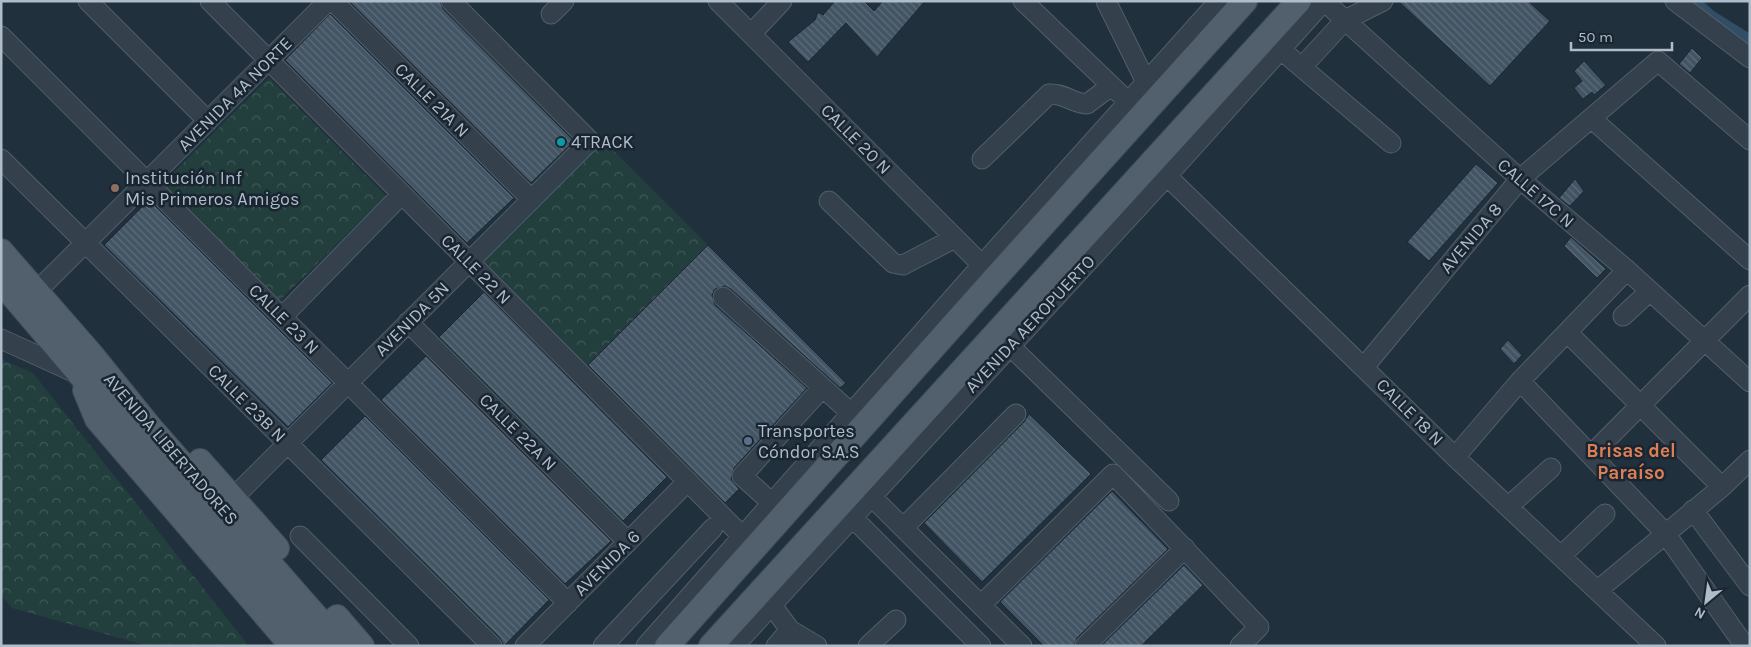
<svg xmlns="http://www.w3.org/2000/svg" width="1751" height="647" font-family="Karla,sans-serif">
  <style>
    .forest { fill: url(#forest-crowns) }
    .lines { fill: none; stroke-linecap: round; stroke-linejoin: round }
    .canal { stroke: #324e66; stroke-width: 14 }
    .building { fill: url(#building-back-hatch); stroke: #1b2833 }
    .minor-casing { stroke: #525f6a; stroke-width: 21 }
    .major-casing { stroke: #404d59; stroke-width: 26 }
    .minor { stroke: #34414d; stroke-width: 19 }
    .major { stroke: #52606d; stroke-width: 24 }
    .culture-dot { fill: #0f9aa8; stroke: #192631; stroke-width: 2 }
    .education-dot { fill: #8d6e63; stroke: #192631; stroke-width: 2 }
    .service-dot { fill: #5c6f8a; stroke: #192631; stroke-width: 2 }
    .labels { text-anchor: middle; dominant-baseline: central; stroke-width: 5; stroke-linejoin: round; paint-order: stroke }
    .street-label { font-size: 18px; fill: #afbcc9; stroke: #192631 }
    .poi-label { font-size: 18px; fill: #afbcc9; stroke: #192631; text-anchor: start }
    .neighbourhood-label { font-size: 19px; font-weight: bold; fill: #de7f55; stroke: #192631 }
  </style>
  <defs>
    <pattern id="forest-crowns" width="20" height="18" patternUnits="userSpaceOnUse" patternTransform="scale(1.25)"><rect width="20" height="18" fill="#223e3d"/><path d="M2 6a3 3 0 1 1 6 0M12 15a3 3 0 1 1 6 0" fill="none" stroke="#405858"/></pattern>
    <pattern id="building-back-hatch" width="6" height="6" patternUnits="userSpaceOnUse" patternTransform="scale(1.25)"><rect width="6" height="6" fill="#435564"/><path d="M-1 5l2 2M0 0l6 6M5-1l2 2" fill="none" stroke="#5c6c79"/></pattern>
  </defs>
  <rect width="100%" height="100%" fill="#20303d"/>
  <path class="forest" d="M269,78L386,196L278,302L161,185Z
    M601,138L708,245L585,367L479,264Z
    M1,359L33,373L249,646H148L12,608L1,595Z"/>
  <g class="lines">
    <path class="canal" d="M1692,1L1710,17L1750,42"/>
  </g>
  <path class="building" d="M349,1H440L443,9L574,141L531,183Z
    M835,1H864L874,11L883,1H925L877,57L846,23L808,62L788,42L815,20L818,12L823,15Z
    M1398,1H1528L1550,21L1490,86Z
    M330,14L514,198L467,243L285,60Z
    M1692,48L1702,58L1690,73L1679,64Z
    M1584,61L1606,85L1594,95L1592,92L1583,99L1574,88L1582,81L1574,71Z
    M1476,164L1498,183L1429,261L1407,242Z
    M1575,179L1584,191L1570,206L1559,198Z
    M149,200L332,383L288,427L104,245Z
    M1571,237L1606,269L1597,278L1564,246Z
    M708,245L846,383L840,388L731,289L725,286L715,289L712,295L715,305L807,388L734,468L731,479L739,489L725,503L588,365Z
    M484,292L667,477L623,521L439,337Z
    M1508,340L1522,355L1514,364L1500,349Z
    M426,356L611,541L565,584L381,400Z
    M1029,414L1091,474L982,582L924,523L1024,422Z
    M365,416L549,600L504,646L500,638L321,460Z
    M1112,491L1168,549L1077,638L1074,646H1044L1000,602Z
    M1184,565L1203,585L1141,646H1101Z"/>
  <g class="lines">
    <defs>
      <path id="minor" d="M88,1L208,121
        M210,1L743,537
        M333,1L531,199
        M718,1L989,272
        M1023,1L1120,94
        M1106,1L1146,82
        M1324,1L1520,179L1627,270L1750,382
        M1675,1L1750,58
        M551,14L564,1
        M751,34L782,1
        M1,36L568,603
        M1280,49L1391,143
        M1302,67L1345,20L1383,1
        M1591,118L1750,260
        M1,159L492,646
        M982,159L1049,94C1064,93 1072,103 1087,104L1111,86
        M1167,176L1455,457L1656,646
        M829,201L893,263L903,265L955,238
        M36,292L328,1
        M723,297L851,413
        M1623,316L1650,291
        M282,317L402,194
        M408,322L628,542
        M1568,333L1722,487
        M1,339L78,374
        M1010,346L1169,501
        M1364,367L1520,179L1658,61L1750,140
        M1520,381L1665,533L1742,642
        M1592,454L1750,295
        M1455,457L1520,381L1627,270
        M871,496L1022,646
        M234,497L590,141L451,1
        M772,503L742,476L822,388
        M1509,506L1551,468
        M1693,510L1750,586
        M852,517L981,646
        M903,528L1016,414
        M300,536L409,646
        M1562,555L1605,514
        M1598,590L1722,487L1750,460
        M771,604L790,630L817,646
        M981,605L1113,474L1259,627L1240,646
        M525,646L688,481
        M603,646L713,528
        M646,646L982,265L1219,1
        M734,646L1167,176L1324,1
        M776,646L790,630L796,642
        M868,646L896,620
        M1085,646L1185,548"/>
      <path id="major" d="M1,251L91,354L149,426L342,646
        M1,282L135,439L318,646
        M85,390L97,419L292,646
        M200,461L277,548
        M337,617L362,646
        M667,646L995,278L1245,1
        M711,646L1299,1"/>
    </defs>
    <use href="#minor" class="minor-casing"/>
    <use href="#major" class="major-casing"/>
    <use href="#minor" class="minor"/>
    <use href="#major" class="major"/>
  </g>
  <circle class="culture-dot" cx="561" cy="142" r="5"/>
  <circle class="education-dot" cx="115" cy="188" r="5"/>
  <circle class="service-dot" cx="748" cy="441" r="5"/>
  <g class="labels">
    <g class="street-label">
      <text transform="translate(235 94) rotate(-45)">AVENIDA 4A NORTE</text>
      <text transform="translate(432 100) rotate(45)">CALLE 21A N</text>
      <text transform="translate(856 139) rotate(45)">CALLE 20 N</text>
      <text transform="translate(1536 193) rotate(41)">CALLE 17C N</text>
      <text transform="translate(1471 238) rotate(-50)">AVENIDA 8</text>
      <text transform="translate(476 269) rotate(45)">CALLE 22 N</text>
      <text transform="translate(284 319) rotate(45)">CALLE 23 N</text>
      <text transform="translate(412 319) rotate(-45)">AVENIDA 5N</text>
      <text transform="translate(1030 324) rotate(-47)">AVENIDA AEROPUERTO</text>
      <text transform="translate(247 403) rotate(45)">CALLE 23B N</text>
      <text transform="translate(1410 412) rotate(45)">CALLE 18 N</text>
      <text transform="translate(518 432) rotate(45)">CALLE 22A N</text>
      <text transform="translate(171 449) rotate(49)">AVENIDA LIBERTADORES</text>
      <text transform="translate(607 563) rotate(-45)">AVENIDA 6</text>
    </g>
    <g class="poi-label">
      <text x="571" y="142">4TRACK</text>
      <text x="125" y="178">Institución Inf<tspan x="125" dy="21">Mis Primeros Amigos</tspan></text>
      <text x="758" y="431">Transportes<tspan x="758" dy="21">Cóndor S.A.S</tspan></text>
    </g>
    <g class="neighbourhood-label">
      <text x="1631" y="451">Brisas del<tspan x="1631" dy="22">Paraíso</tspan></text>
    </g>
  </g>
  <rect width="1751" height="647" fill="none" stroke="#afbcc9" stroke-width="5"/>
  <g transform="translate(1706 602) rotate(209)" stroke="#192631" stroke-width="4" paint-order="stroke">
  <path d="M0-4L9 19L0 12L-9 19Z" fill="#afbcc9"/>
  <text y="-8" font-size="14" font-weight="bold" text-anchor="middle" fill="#afbcc9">N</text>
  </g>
  <path d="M1571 42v8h101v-8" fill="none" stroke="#afbcc9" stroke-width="2.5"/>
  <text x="1578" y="42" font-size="15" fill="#afbcc9" stroke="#192631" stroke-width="4" paint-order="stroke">50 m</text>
</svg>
